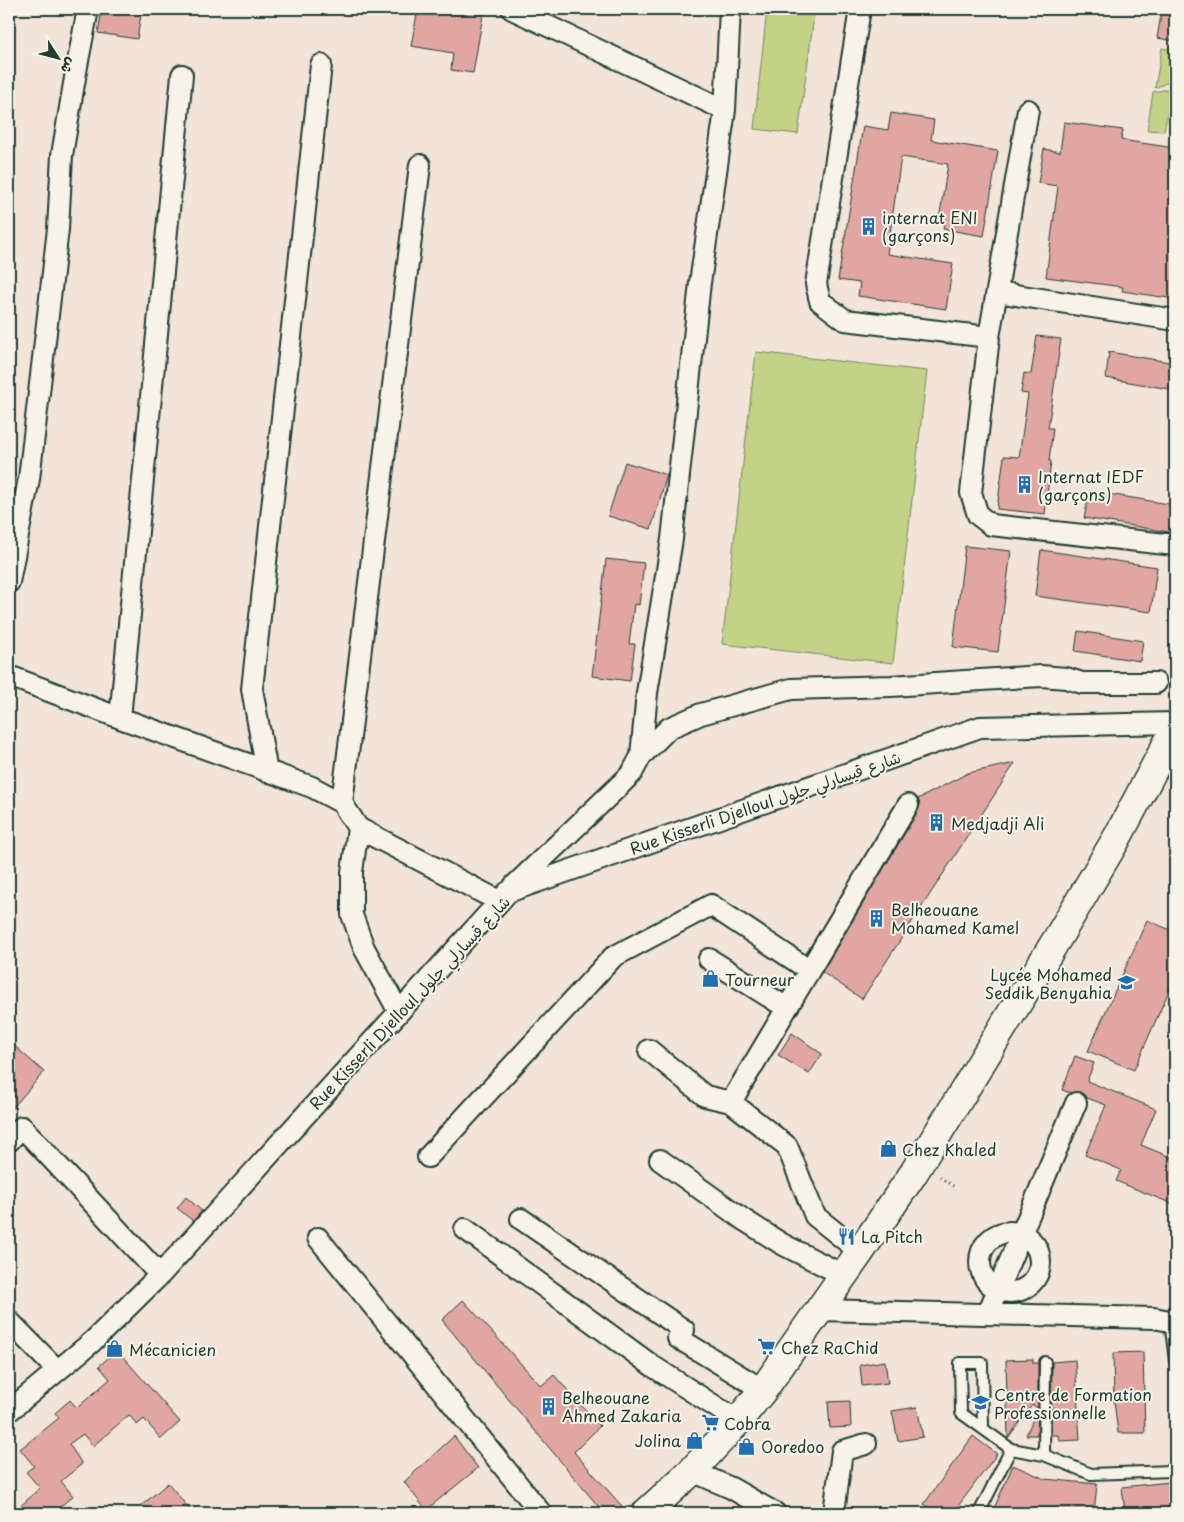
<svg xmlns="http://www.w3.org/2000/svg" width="1184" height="1522" font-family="'Playpen Sans','Playpen Sans Arabic',sans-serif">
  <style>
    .green { fill: #c3d287; stroke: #71885e }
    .building { fill: #e1a6a1; stroke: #1f3d34 }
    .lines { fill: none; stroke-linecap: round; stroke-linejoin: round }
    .service-casing { stroke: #1f3d34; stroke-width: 14 }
    .minor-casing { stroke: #1f3d34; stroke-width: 24 }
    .secondary-casing { stroke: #1f3d34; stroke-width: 31 }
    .path { stroke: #1f3d34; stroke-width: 3; stroke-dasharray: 1 4; stroke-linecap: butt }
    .service { stroke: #f7f3e8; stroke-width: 10 }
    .minor { stroke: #f7f3e8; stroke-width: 20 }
    .secondary { stroke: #f7f3e8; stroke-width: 28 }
    .labels { text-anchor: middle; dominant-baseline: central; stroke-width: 4; stroke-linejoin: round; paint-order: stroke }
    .poi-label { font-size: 16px; fill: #1f3d34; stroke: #f7f3e8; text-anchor: start }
    .street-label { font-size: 16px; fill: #1f3d34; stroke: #f7f3e8 }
  </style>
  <rect width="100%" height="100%" fill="#f3e4da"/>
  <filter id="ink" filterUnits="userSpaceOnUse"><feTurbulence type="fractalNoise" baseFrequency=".02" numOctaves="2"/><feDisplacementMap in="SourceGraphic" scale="10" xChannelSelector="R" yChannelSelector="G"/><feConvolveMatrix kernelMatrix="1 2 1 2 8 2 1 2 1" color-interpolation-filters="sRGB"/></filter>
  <g filter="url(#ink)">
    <path class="green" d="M767,9H815L798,134L754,129Z
      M1162,48L1175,50V79L1155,88Z
      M1173,88L1164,131L1147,130L1153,92Z
      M756,352L927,371L893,663L722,644Z"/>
    <path class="building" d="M102,9H142L137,39L98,33Z
      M418,9H484L473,73L451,70L453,53L411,46Z
      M1162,9H1175V41L1157,38Z
      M891,113L934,120L931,140L998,151L984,236L943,229L945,220L939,219L948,164L901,157L887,254L953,264L946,309L858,296L860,283L838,280L863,126L888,130Z
      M1064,122L1123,130L1121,140L1175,148V299L1122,291L1123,287L1046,277L1058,186L1038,183L1044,149L1060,152Z
      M1037,336L1061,339L1048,428H1053L1049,461H1051L1045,514L997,509L1004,456L1019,457L1028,394L1021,393L1024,373L1031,374Z
      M1109,352L1175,363V390L1106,378Z
      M625,462L667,475L651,529L608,516Z
      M1090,491L1175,505V533L1084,518Z
      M965,546L1011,551L998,652L953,647Z
      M1041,550L1157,567L1151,612L1035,596Z
      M606,559L644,563L639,605L634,604L629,644H635L630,681L592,676Z
      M1078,631L1143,641L1140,661L1075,651Z
      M1015,763L862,999L822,972L918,811L920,805L918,799L968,773Z
      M1147,920L1175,932V977L1134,1070L1088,1051Z
      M792,1033L822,1054L809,1074L778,1055Z
      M9,1041L44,1072L9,1112Z
      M1075,1056L1094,1063L1087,1081L1156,1109L1141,1145L1175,1159V1205L1116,1181L1121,1170L1085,1155L1106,1105L1087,1098L1080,1092L1071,1093L1062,1090Z
      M186,1197L202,1211L193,1221L177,1208Z
      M463,1300L541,1386L554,1375L600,1426L574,1452L628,1513H604L442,1320Z
      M117,1350L180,1422L161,1439L144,1419L137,1425L129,1415L93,1446L83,1434L69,1444L82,1464L61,1481L73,1496L52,1513H13L40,1488L26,1472L34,1466L20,1449L59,1418L55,1413L70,1400L77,1408L110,1379L99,1366Z
      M1143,1352L1145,1433H1118L1114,1401L1113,1353Z
      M1033,1359V1363H1038V1408L1032,1405L1008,1438L1006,1360Z
      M1075,1360L1080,1440L1059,1441L1058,1435H1051L1052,1362Z
      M885,1361L888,1383L862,1386L860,1365Z
      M850,1401L851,1427L830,1428L828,1402Z
      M917,1407L923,1437L898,1441L892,1411Z
      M1038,1409L1037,1435H1026Z
      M454,1436L478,1468L426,1510L404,1482Z
      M973,1436L997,1454L953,1513H937L924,1504Z
      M1013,1465L1045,1479L1097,1484L1094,1513H992Z
      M1170,1482L1173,1513H1125L1122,1487Z
      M168,1483L193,1513H148L142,1505Z"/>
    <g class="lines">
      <defs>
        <path id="service" d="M1170,1321L1175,1361
          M983,1429L982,1363H960L961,1413L1011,1449L1044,1455L1091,1474L1172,1471L1175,1469
          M1044,1455L1045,1362
          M979,1513L1011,1449"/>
        <path id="minor" d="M512,9L725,110
          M860,9L816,284L820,301L845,320L989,337L971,493L978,515L991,525L1175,545
          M997,292L1175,320
          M989,337L1028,110
          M9,582L29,479L58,229L62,155L77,66L88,9
          M9,676L120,718L312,787L342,803L358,828L352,872V915L364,948L399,1012
          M120,718L182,75
          M641,756L669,728L701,714L791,689L891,686L1041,676L1066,678L1082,683H1156
          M267,772L252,689L321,65
          M342,803L420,165
          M358,828L499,901
          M514,886L621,784L632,773L641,756L647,693L672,539L700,283L725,110L730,9
          M709,959L787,1008
          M649,1050L705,1096L731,1102L787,1146L815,1216L860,1252
          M731,1102L908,805
          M9,1141L22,1127L160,1275
          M428,1157L613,957L711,905L809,970
          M660,1160L744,1220L782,1244L843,1275
          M521,1219L684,1330L678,1338L763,1390
          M465,1229L654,1367L738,1421
          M980 1262a30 30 0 1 1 60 0a30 30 0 1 1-60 0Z
          M318,1238L541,1513
          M819,1310L1154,1318L1175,1322
          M988,1313L1076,1103
          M9,1321L57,1370
          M9,1411L92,1342L160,1275L508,892L980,727L1175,723
          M692,1471L731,1488L775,1513
          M834,1513L842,1451L866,1444"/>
        <path id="secondary" d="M646,1513L692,1471L738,1421L763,1390L860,1252L913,1174L1060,934L1117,838L1175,729"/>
      </defs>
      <use href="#service" class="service-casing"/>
      <use href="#minor" class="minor-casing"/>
      <use href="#secondary" class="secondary-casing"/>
      <path class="path" d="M940,1177L956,1188"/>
      <use href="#service" class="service"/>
      <use href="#minor" class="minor"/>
      <use href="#secondary" class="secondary"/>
    </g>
  </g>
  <defs>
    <symbol id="building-bare" viewBox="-9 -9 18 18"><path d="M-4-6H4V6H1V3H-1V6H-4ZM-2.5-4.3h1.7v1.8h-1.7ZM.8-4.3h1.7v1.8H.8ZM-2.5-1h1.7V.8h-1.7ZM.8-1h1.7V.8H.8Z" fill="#1f6fb2" stroke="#f7f3e8" stroke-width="2.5" paint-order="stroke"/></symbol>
    <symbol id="shop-bare" viewBox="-9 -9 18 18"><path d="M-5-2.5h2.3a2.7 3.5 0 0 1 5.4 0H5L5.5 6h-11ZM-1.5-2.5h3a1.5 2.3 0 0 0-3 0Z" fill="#1f6fb2" stroke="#f7f3e8" stroke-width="2.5" paint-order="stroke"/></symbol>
    <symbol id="school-bare" viewBox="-9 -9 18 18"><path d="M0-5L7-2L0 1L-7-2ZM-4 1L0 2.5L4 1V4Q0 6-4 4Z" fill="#1f6fb2" stroke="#f7f3e8" stroke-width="2.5" paint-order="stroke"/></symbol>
    <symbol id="restaurant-bare" viewBox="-9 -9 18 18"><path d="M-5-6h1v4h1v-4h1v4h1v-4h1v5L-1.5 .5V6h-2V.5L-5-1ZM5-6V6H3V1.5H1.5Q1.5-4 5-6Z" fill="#1f6fb2" stroke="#f7f3e8" stroke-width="2.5" paint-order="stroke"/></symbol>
    <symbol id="supermarket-bare" viewBox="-9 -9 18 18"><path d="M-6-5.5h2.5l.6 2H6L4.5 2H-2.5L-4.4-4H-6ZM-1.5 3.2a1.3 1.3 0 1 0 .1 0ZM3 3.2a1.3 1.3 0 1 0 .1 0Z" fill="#1f6fb2" stroke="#f7f3e8" stroke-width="2.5" paint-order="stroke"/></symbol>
    <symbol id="university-bare" viewBox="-9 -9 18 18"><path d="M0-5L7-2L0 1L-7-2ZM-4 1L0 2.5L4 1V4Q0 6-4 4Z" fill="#1f6fb2" stroke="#f7f3e8" stroke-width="2.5" paint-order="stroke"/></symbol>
  </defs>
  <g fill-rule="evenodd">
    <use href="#building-bare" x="856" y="214" width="25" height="25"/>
    <use href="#building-bare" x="1012" y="472" width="25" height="25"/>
    <use href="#building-bare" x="924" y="810" width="25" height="25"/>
    <use href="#building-bare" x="864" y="906" width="25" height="25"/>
    <use href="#shop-bare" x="698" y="966" width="25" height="25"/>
    <use href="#school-bare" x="1114" y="970" width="25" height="25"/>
    <use href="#shop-bare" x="876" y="1136" width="25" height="25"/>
    <use href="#restaurant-bare" x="834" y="1224" width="25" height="25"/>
    <use href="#supermarket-bare" x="754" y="1334" width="25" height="25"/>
    <use href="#shop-bare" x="102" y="1336" width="25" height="25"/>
    <use href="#university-bare" x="968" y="1390" width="25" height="25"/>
    <use href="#building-bare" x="536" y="1394" width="25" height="25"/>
    <use href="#supermarket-bare" x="698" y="1410" width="25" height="25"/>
    <use href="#shop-bare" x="682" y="1428" width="25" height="25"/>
    <use href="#shop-bare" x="734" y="1434" width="25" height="25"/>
  </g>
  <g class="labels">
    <g class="poi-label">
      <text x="882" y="217">internat ENI<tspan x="882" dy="18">(garçons)</tspan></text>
      <text x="1038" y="476">Internat IEDF<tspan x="1038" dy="18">(garçons)</tspan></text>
      <text x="951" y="823">Medjadji Ali</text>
      <text x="891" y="909">Belheouane<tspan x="891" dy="18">Mohamed Kamel</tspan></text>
      <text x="1112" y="974" text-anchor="end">Lycée Mohamed<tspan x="1112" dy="18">Seddik Benyahia</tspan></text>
      <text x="725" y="979">Tourneur</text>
      <text x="902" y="1149">Chez Khaled</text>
      <text x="861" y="1236">La Pitch</text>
      <text x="781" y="1347">Chez RaChid</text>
      <text x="129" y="1349">Mécanicien</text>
      <text x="994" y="1394">Centre de Formation<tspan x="994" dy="18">Professionnelle</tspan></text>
      <text x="562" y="1397">Belheouane<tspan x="562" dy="18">Ahmed Zakaria</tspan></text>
      <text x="724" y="1423">Cobra</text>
      <text x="681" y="1440" text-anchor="end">Jolina</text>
      <text x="761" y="1446">Ooredoo</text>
    </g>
    <g class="street-label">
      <text transform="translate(765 802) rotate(-19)">Rue Kisserli Djelloul شارع قيسارلي جلول</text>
      <text transform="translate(409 1002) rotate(-47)">Rue Kisserli Djelloul شارع قيسارلي جلول</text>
    </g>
  </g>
  <rect width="1184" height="1522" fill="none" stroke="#f7f3e8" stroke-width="30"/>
  <rect x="15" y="15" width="1154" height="1492" fill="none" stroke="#1f3d34" stroke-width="2" filter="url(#ink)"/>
  <g transform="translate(58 58) rotate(126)" stroke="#f7f3e8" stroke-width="4" paint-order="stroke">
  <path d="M0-4L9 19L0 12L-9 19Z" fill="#1f3d34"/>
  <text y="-8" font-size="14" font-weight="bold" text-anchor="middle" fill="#1f3d34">ش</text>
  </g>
</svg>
